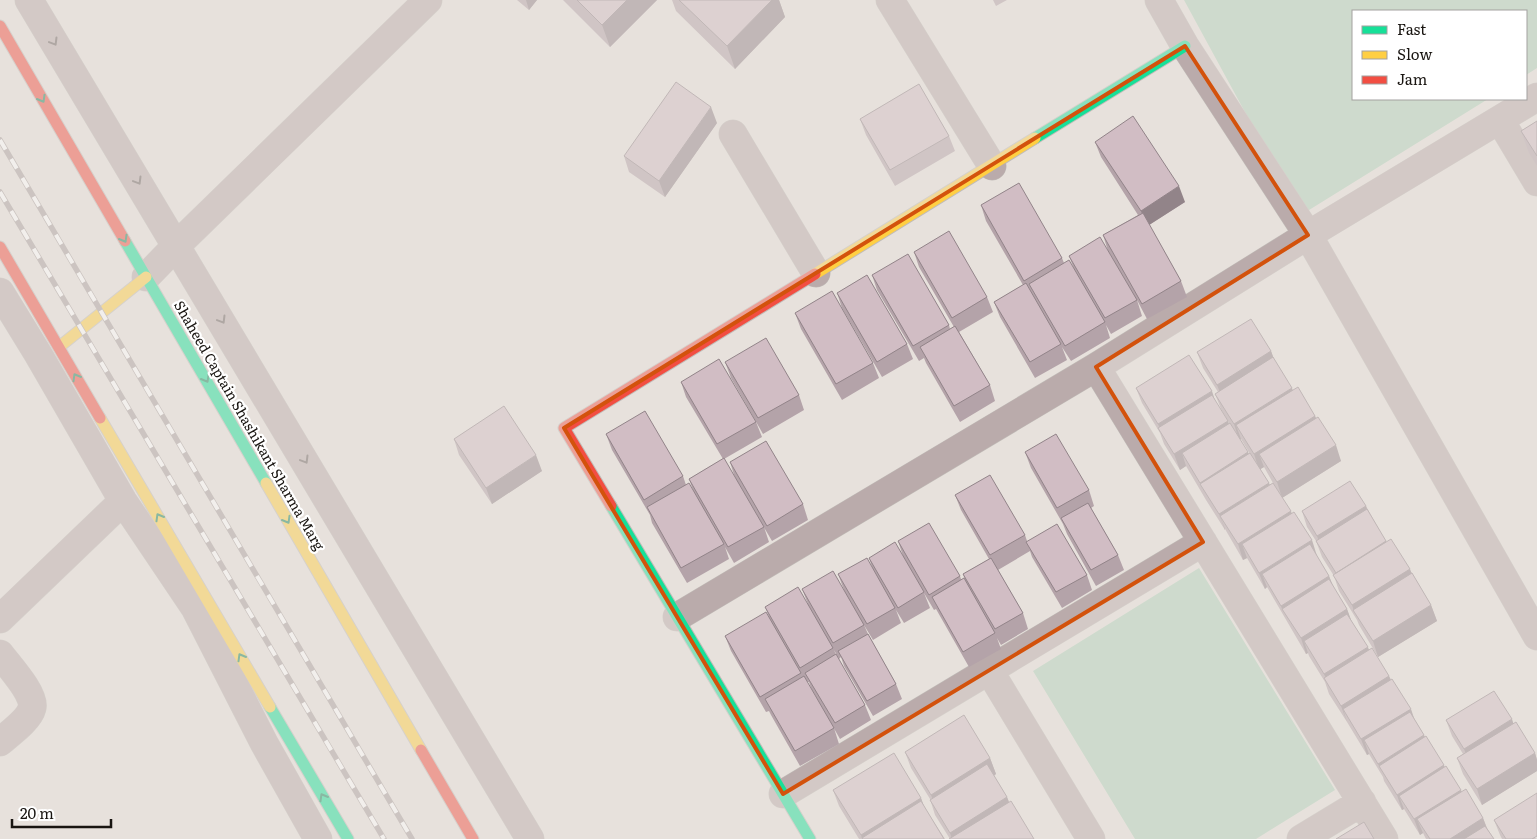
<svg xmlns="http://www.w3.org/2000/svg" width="1537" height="839" font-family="Literata,serif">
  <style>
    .green { fill: #afd1ba }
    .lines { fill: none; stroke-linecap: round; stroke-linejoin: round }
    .street-casing { stroke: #c1bcb8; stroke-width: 29 }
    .fast-casing { stroke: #c1bcb8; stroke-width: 13 }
    .slow-casing { stroke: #c1bcb8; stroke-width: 13 }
    .jam-casing { stroke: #c1bcb8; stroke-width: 13 }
    .street { stroke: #baabab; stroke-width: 28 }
    .fast { stroke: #16e098; stroke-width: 11 }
    .slow { stroke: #ffcf43; stroke-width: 11 }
    .jam { stroke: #f24e42; stroke-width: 11 }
    .rail-casing { stroke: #aba1a0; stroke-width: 5.5 }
    .rail { stroke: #fff; stroke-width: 4; stroke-dasharray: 11; stroke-linecap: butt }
    .wall { fill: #b4a3a9; fill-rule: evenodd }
    .shaded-wall { fill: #928489 }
    .building { fill: #d1bdc4; stroke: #928489 }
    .oneway { stroke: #6a605e }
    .oneway2 { stroke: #17855b }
    .marked { fill: none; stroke: #d3520c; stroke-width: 4; stroke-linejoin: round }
    .labels { text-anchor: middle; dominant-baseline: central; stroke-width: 4.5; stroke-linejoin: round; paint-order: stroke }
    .street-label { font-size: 14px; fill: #191511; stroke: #fff }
  </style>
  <rect width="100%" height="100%" fill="#e7e1dc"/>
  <path class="green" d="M1184,0H1537V68L1526,75V11H1353V99H1488L1301,215Z
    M1199,568L1335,790L1256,839H1135L1033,671Z"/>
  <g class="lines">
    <defs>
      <path id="street" d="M29,0L530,839
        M890,0L992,166
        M1159,0L1185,46L1308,235L1537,636
        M1500,120L1537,182
        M733,134L816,273
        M146,277L177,245L428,0
        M0,292L38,354L123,501L195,608L264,743L318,839
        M1096,367L1384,839
        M677,617L1096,367L1308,235L1537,97
        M0,619L123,501
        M0,654C8,665 36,695 32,708C29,720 9,734 0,742
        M989,670L1091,839
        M783,794L1203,542
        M1301,839L1362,802"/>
      <path id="fast" d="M1035,138L1185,46
        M125,241L266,483
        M611,506L810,839
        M270,707L348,839"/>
      <path id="slow" d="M815,274L1035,138
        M59,347L146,277
        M100,418L270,707
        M266,483L421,750"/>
      <path id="jam" d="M0,26L125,241
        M0,247L100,418
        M611,506L564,428L815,274
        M421,750L473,839"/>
    </defs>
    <use href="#street" class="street-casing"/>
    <use href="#fast" class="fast-casing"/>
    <use href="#slow" class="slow-casing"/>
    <use href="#jam" class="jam-casing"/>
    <use href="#street" class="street"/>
    <use href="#fast" class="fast"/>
    <use href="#slow" class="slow"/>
    <use href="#jam" class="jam"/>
    <defs>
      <path id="rail" d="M0,140L412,839
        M0,192L384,839"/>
    </defs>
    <use href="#rail" class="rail-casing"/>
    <use href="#rail" class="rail"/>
  </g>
  <path class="wall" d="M517,0H537L529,10Z
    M563,0H657L610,47Z
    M672,0H779L785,17L735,69L676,11Z
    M993,0H1007L996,6Z
    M860,119L949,136L955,151L895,186L866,135Z
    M1537,121V166L1529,153L1521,131Z
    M717,123L665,197L629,172L624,156Z
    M1095,142L1185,202L1149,225L1181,281L1187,297L1147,319L1137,300L1142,316L1111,334L1106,325L1110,338L1071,361L1062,347L1067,360L1035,378L1000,317L994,302L1023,285L986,221L981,205L1062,258L1064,263L1074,269L1069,256L1134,296L1108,251L1103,235L1138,215L1101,157Z
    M914,252L987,297L993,312L959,332L990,385L995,401L960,422L926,363L924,358L919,361L877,290L872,275L949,325L950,329L954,327L919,267Z
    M837,293L907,344L913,359L882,377L842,308Z
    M795,313L873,363L879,378L842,400L801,329Z
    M1271,351L1274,360L1293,391L1315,416L1341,461L1282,498L1329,576L1334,588L1347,609L1351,621L1369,650L1389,676L1425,737L1444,767L1462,792L1483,818L1487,828L1494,839H1426L1423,833L1420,835L1404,809L1402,810L1384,781L1383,777L1369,754L1367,755L1347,722L1329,694L1325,682L1309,656L1308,653L1306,654L1267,587L1265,589L1247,558L1243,560L1225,529V530L1206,500L1186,466L1180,470L1164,444L1160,433L1142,403L1136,388L1215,401L1229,424V423L1221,409L1215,394L1218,392L1203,368L1197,352ZM1240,439H1241L1250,454H1249ZM1264,467L1273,483L1270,485L1260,469Z
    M725,362L799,395L804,410L763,434L731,378Z
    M681,382L756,422L762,437L724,459L764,527L769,542L734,563L725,547L729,559L687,583L652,523L650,515L612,450L606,434L683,476L686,485L694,493L689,479L723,459L686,397Z
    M454,439L542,471L492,504L459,455Z
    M1025,452L1089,490L1094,506L1091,508L1118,555L1124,570L1096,586L1067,534L1063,524L1031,468Z
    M730,462L803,504L808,520L772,541L735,478Z
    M955,495L1025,535L1027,541L1087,575L1092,590L1062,608L1032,557L1030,551L998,570L1023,613L1028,629L1001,645L997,638L1001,649L969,667L936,609L934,610L924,593L930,608L904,623L896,610L901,623L873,640L864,625L868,634L896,684L902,699L873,716L844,666L841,657L839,659L834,650L836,655L865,705L871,720L840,739L811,688L809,682H807L834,728L839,744L800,766L771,715L769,711L766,712L731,651L725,636L769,617L765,607L808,604L802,589L844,590L838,574L873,570L869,558L903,556L898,541L960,576L961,579L966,583L963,574L989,559L961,510Z
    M1366,506L1386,542L1412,573L1431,605L1437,621L1378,657L1359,625L1357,620L1339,591L1334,576L1322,557L1316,541L1307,527L1302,511Z
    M1446,720L1513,723L1535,753L1537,760V771L1482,805L1463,774L1457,758L1463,754L1452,736Z
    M905,752L990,758L996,774L994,776L1007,797L1009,802L950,839L935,815L930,799L911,768Z
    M833,790L921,798L923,805L945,839H859L839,806Z
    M1494,820L1537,839H1502L1500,835Z"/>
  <path class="shaded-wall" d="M526,0H537L529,10Z
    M627,0H657L610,47L602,25Z
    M772,0H779L785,17L735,69L727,46Z
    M711,107L717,123L665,197L659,181Z
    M1179,186L1185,202L1146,227L1141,211Z
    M1271,351L1277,367L1223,400L1217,385Z
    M1292,388L1297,403L1236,425L1241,439L1239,440L1234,424Z
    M1212,391L1217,407L1162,434L1158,424Z
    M1315,416L1321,432L1259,454L1264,467L1259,470L1254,454Z
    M1228,421L1233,437L1182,453L1186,466L1180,470L1174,454Z
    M1336,445L1341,461L1282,498L1277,482Z
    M1248,452L1254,468L1201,485L1200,483Z
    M536,455L542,471L492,504L486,488Z
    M1269,483L1275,499L1220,516L1225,529V530L1219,514Z
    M1366,506L1371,522L1323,552L1317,536Z
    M1291,511L1296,527L1242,544L1247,558L1243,560L1238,544Z
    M1312,540L1317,556L1262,574L1267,587L1265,589L1259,573Z
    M1386,541L1392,556L1341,588L1336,573Z
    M1410,569L1416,585L1354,611L1352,605Z
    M1329,576L1335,591L1282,609L1281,606Z
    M1431,605L1437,621L1378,657L1373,641Z
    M1347,609L1353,625L1304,641L1308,653L1306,654L1301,638Z
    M1368,647L1373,663L1329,686L1324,674Z
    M1389,676L1395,692L1343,709L1347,722L1341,706Z
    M1411,709L1416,724L1364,740L1369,754L1367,755L1361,739Z
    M1512,719L1517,735L1470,764L1464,749Z
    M1424,735L1430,750L1380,768L1378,764Z
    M1535,753L1537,760V771L1482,805L1477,789Z
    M990,758L996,774L937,811L931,795Z
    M1444,765L1449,781L1399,796L1404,809L1402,810L1397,795Z
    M1461,790L1467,806L1417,819L1423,833L1420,835L1414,819Z
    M1007,797L1013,813L952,839L950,833Z
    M921,798L927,814L862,839L861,835Z
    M1483,818L1489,834L1481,839H1450Z"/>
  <path class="building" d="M577,0H627L602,25Z
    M679,0H772L727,46Z
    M676,82L711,107L659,181L624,156Z
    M919,84L949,136L890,170L860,119Z
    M1133,116L1179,186L1141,211L1095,142Z
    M1537,121V156L1521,131Z
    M1019,183L1062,258L1024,281L981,205Z
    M1143,213L1181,281L1142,304L1103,235Z
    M949,231L987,297L952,318L914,252Z
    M1100,237L1137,300L1105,318L1069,256Z
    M908,254L949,325L913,346L872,275Z
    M1069,260L1105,322L1065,346L1029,284Z
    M867,275L907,344L877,362L837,293Z
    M1026,283L1061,344L1030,362L994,302Z
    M832,291L873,363L836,384L795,313Z
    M1251,319L1271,351L1217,385L1197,352Z
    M955,326L990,385L954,406L920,347Z
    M766,338L799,395L758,418L725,362Z
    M1189,355L1212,391L1158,424L1136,388Z
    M1273,357L1292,388L1234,424L1215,394Z
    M719,359L756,422L717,444L681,382Z
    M1298,387L1315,416L1254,454L1236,425Z
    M1212,395L1228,421L1174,454L1158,428Z
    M504,406L536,455L486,488L454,439Z
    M645,411L683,476L644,500L606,434Z
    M1318,417L1336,445L1277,482L1259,454Z
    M1230,423L1248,452L1200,483L1182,453Z
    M1056,434L1089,490L1057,508L1025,452Z
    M766,441L803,504L767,526L730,462Z
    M1250,453L1269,483L1219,514L1200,484Z
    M724,458L764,527L728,547L689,479Z
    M990,475L1025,535L990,555L955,495Z
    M1350,481L1366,506L1317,536L1302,511Z
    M689,483L724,544L681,568L647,507Z
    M1273,483L1291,511L1238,544L1220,516Z
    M1088,503L1118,555L1091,570L1061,518Z
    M1367,509L1386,541L1336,573L1316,541Z
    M1294,512L1312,540L1259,573L1242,544Z
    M929,523L960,576L929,595L898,541Z
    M1057,524L1087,575L1056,592L1026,542Z
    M1391,539L1410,569L1352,605L1333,575Z
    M895,542L924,592L898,608L869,558Z
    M1310,544L1329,576L1281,606L1262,574Z
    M867,558L895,608L867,624L838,574Z
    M991,558L1023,613L995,629L963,574Z
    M833,571L864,625L833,643L802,589Z
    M1412,573L1431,605L1373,641L1353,610Z
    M964,578L995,633L963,652L932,597Z
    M1329,579L1347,609L1301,638L1282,609Z
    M798,587L833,648L800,668L765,607Z
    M766,612L801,673L760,697L725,636Z
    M1347,614L1368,647L1324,674L1304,641Z
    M868,634L896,684L867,701L838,651Z
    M1372,648L1389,676L1341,706L1324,678Z
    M836,654L865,705L835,723L805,673Z
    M804,676L834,728L795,751L765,699Z
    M1392,679L1411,709L1361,739L1343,709Z
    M1494,691L1512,719L1464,749L1446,720Z
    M1410,712L1424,735L1378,764L1364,740Z
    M964,715L990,758L931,795L905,752Z
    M1516,722L1535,753L1477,789L1457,758Z
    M1426,736L1444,765L1397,795L1379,766Z
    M894,753L921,798L861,835L833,790Z
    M987,764L1007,797L950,833L930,800Z
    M1446,766L1461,790L1414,819L1399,796Z
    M1466,789L1483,818L1450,839H1430L1417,819Z
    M1537,793V836L1532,839H1506L1494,820Z
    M921,801L944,839H863L862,838Z
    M1011,801L1034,839H949Z
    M1364,822L1374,839H1336Z
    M1485,826L1494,839H1464Z"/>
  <defs><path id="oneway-chevron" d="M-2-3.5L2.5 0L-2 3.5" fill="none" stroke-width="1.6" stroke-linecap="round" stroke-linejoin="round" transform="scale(1.25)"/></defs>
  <g class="oneway">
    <use href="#oneway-chevron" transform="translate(54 42) rotate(59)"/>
    <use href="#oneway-chevron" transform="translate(138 181) rotate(59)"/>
    <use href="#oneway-chevron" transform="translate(222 320) rotate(59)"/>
    <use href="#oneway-chevron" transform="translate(305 460) rotate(59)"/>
  </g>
  <g class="oneway2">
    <use href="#oneway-chevron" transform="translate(42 99) rotate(60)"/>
    <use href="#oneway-chevron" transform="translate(124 239) rotate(60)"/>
    <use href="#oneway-chevron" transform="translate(76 377) rotate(-120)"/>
    <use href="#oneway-chevron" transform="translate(206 379) rotate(60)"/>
    <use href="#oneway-chevron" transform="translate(159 517) rotate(-120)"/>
    <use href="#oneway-chevron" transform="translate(287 520) rotate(60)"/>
    <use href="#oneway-chevron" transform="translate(241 657) rotate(-120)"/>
    <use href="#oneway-chevron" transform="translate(323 797) rotate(-120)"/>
  </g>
  <path d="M0 0H1537V839H0ZM1185,46L1308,235L1096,367L1203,542L783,794L564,428Z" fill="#e7e1dc" fill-opacity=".55" fill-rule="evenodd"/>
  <path class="marked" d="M1185,46L1308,235L1096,367L1203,542L783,794L564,428Z"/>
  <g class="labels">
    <g class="street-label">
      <text transform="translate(250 425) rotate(60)">Shaheed Captain Shashikant Sharma Marg</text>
    </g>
  </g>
  <rect x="1352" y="10" width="175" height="90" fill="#ffffff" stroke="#a3a1a0"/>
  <rect x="1362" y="26" width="25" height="8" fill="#16e098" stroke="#a3a1a0"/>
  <text x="1397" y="35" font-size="15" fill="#191511">Fast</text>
  <rect x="1362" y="51" width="25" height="8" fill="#ffcf43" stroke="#a3a1a0"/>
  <text x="1397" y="60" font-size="15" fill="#191511">Slow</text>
  <rect x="1362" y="76" width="25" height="8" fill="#f24e42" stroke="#a3a1a0"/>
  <text x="1397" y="85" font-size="15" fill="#191511">Jam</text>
  <path d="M12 819v8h99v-8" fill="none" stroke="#191511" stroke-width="2.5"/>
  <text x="20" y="819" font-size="15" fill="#191511" stroke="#ffffff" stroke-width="4" paint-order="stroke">20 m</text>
</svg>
